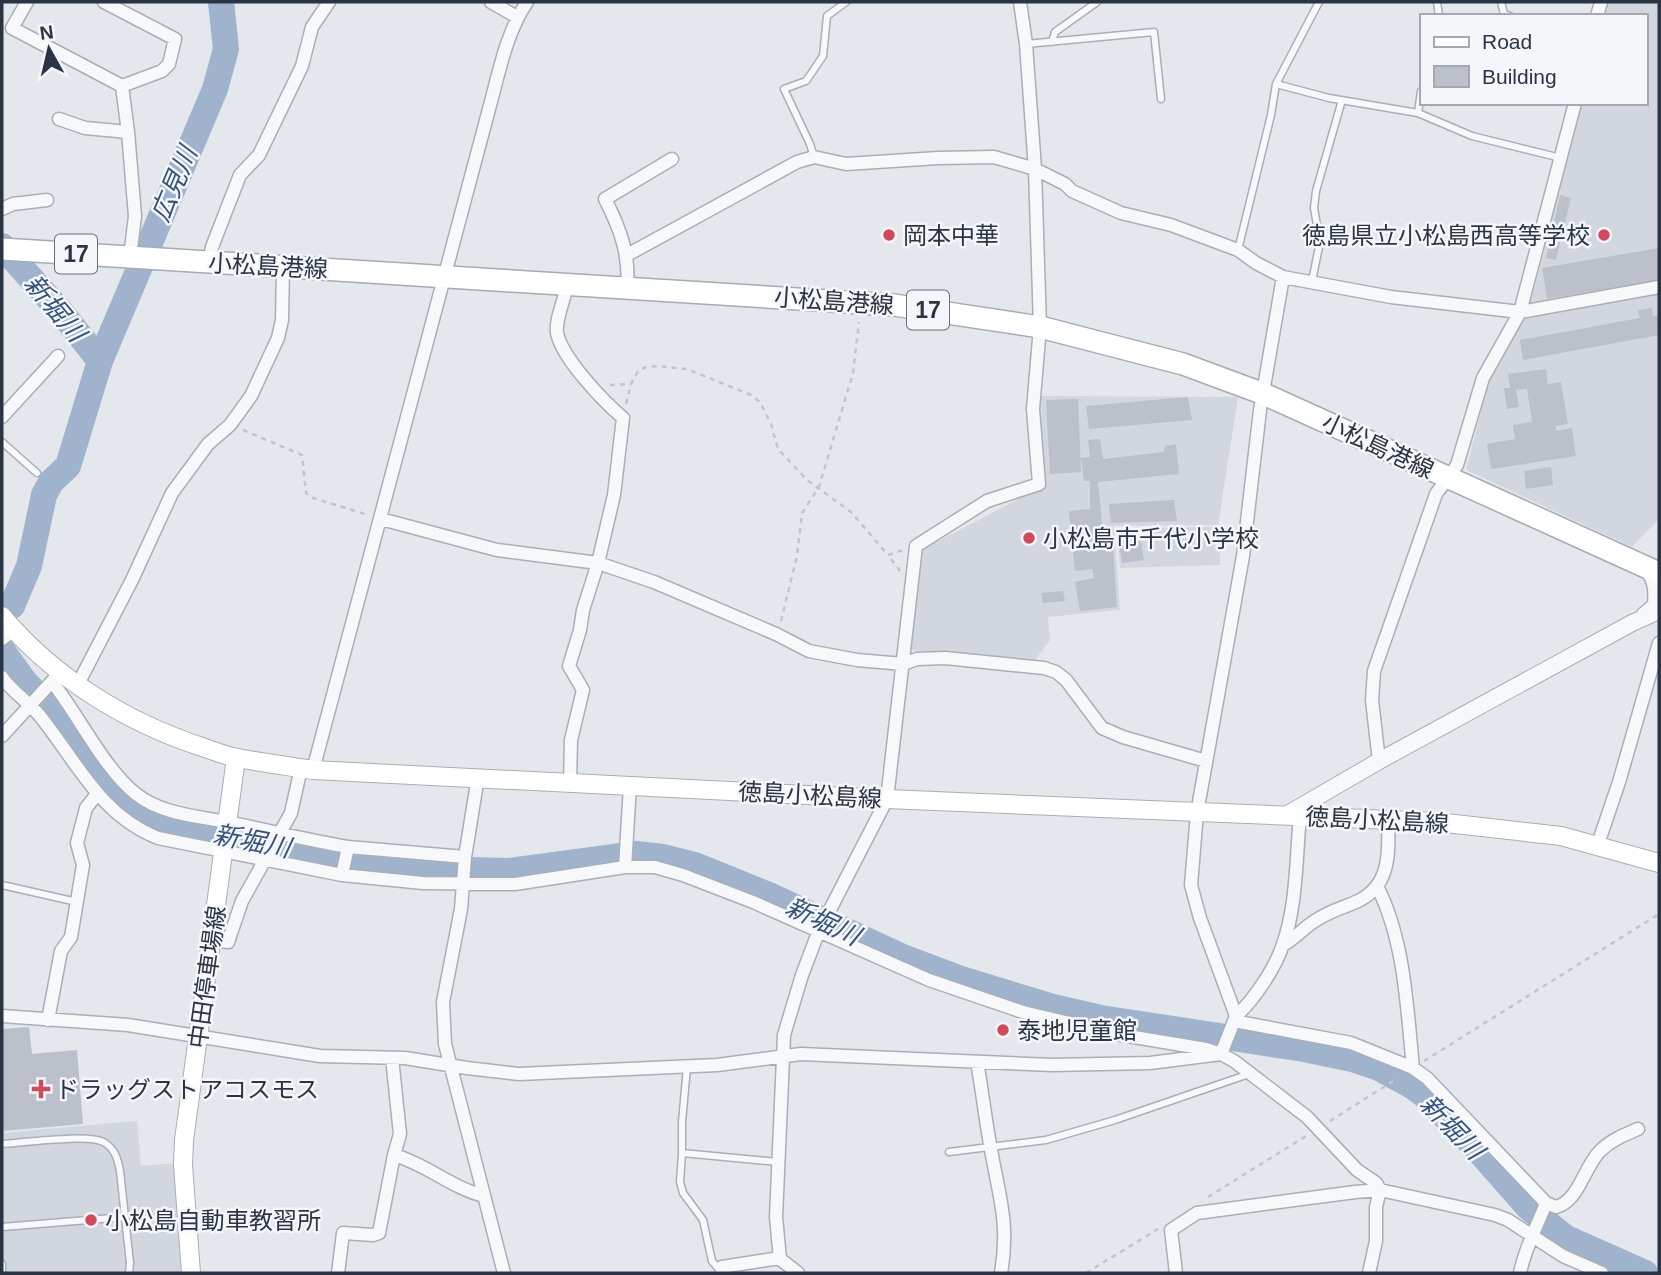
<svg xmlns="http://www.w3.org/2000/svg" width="1661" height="1275" font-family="Helvetica,'Noto Sans JP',sans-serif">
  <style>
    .built { fill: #d2d6de }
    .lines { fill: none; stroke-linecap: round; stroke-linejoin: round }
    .river { stroke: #9fb4cc; stroke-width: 26 }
    .building { fill: #bbc0ca }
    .service-casing { stroke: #a9aeb7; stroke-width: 9 }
    .minor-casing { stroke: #a9aeb7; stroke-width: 15 }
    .tertiary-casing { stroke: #a9aeb7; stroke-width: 18 }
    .secondary-casing { stroke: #a9aeb7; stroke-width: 20 }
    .primary-casing { stroke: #a3abb8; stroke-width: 24 }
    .path { stroke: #c2c5cb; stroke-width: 2.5; stroke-dasharray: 5 5; stroke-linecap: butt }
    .service { stroke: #f7f8fa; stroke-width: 6 }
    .minor { stroke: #f7f8fa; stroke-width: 12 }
    .tertiary { stroke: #f7f8fa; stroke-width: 16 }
    .secondary { stroke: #fff; stroke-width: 18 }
    .primary { stroke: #fff; stroke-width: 21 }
    .poi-dot { fill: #d1495b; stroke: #f4f6f9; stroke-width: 2.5 }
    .labels { text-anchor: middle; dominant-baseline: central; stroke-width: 5; stroke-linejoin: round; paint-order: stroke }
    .shield { fill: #f4f6f9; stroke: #676e7b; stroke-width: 2 }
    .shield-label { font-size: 23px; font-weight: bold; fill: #2b3445 }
    .poi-label { font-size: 24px; fill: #2b3445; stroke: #f4f6f9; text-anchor: start }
    .street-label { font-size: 24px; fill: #2b3445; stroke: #f4f6f9 }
    .water-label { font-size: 26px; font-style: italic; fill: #34527a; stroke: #f4f6f9 }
  </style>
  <rect width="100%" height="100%" fill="#e4e7ec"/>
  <path class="built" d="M1607,2H1659V519L1632,547L1466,470L1488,384L1535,287L1581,103H1645V16H1603Z
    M1041,396L1238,397L1218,525L1114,526L1120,610L1048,617L1050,640L1035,660L911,650L920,551L1043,486Z
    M1220,527V565L1120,568L1117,528Z
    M137,1121L141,1166L178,1163L184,1273H2V1133Z"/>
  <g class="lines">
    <path class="river" d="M2,246L61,312L100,361
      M12,606L29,566L44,495L51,482L68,466L100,361L215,89L226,49L221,2
      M2,650L25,682L50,708L108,784L134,811L164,824L307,855L390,868L509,871L636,854L663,857L695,865L769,895L905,958L961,979L1053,1007L1101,1018L1304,1049L1352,1059L1379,1068L1412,1086L1423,1094L1476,1148L1528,1207L1566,1238L1645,1273"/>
  </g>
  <path class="building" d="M1560,195L1571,198L1556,260L1546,258Z
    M1659,248V280L1547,299L1542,268Z
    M1652,308L1653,316L1659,315V335L1523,360L1520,340L1640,318L1638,310Z
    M1546,369L1548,384L1561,382L1568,424L1556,426V431L1572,428L1576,456L1491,469L1487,444L1515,439L1513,425L1532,422L1527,389L1516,390L1519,407L1507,409L1504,388H1510L1508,374Z
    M1188,397L1192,420L1089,429L1086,406Z
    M1078,399L1081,472L1050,474L1046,400Z
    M1100,439L1103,459L1164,452L1165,446L1176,444L1179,474L1098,482L1103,533L1112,531L1117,607L1080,611L1075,582L1094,578L1092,569L1075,571L1069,511L1090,509V481H1084L1081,458L1090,457L1088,440Z
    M1551,467L1553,485L1526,489L1524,471Z
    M1174,500L1177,521L1111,523L1109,504Z
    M1140,536L1144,560L1122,563L1118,538Z
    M1063,591L1065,601L1043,603L1041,593Z
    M29,1027L32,1054L77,1050L83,1124L2,1131V1029Z"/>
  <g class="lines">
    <defs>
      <path id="service" d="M1437,2L1439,16
        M1501,2L1504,14L1510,16
        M1052,42L1055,32L1097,2
        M1026,44L1154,32L1161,99
        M1276,84L1329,98L1418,113L1472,136L1561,158
        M1418,113L1421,91
        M814,157L810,144L784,89L806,81L823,56L827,16L846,2
        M1238,250L1271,115L1276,84L1319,2
        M1312,281L1320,242L1314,208L1316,191L1342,100
        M2,442L37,473
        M2,885L77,902
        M687,1067L682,1122V1153L778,1162
        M2,1144C22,1143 91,1133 105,1143C115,1149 118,1160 120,1171L130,1263L129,1273
        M949,1152L1046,1140L1115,1120L1249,1074
        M682,1153L680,1182L683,1193L703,1220L712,1261L717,1267H722
        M2,1227L125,1217
        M2,1264V1273"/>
      <path id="minor" d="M27,2L12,28L122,86L128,132
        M104,2L175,39L169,64L162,71L122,86
        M491,2L517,17
        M1597,16L1601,2
        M59,119L85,128L128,132L135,216L130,257
        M2,209L13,204L47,200
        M627,255L797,162L814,157L846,164L938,158L994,157L1035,169L1065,184L1072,191L1121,213L1171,225L1238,250L1256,263L1283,277L1391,297L1520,312L1659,287
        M209,263L212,247L240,175L259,155L302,66L312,27L329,2
        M567,285C565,299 555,319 557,333C562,358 603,401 623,418L614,495L598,563L583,610L580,630L569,666L583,690L571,740L570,783
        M627,288C630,255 620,228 605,199L672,159
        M2,417L58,356
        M381,519L497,550L598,563L654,582L776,634L809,651L857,660L903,664L917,659L945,658L1044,668L1056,672L1066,680L1102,728L1123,737L1206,761
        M1643,614L1654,605C1655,591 1655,582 1646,570
        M2,639L14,630
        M2,677C12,692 28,701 40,716C77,762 100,815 158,838L342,875L423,883L515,884L625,867H655L683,875L753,902L929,980L1023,1012L1116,1034L1206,1049L1221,1054L1236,1016L1200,918L1191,885L1197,813L1243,556L1260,410L1283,277
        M52,682C78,714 104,769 136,794C161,814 196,816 227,822C267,830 307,840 348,847
        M78,684L132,580L172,493L208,444L230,425L251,396L278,338L282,320L283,267
        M2,736L56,677
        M1379,761L1372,700L1374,671L1436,494L1457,465L1483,378L1520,312L1575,103
        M313,770L489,109C499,73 506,33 527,2
        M1598,844L1619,782L1659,643
        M465,857L461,909L443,1002L445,1044L504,1273
        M625,867L630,786
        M342,875L348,847L465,857L478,777
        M1378,888C1405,943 1407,1008 1413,1068L1427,1078L1546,1203C1537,1227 1525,1247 1520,1273
        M212,940L228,942L242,901L291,813L301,768
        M1283,945C1296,938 1305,926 1318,919C1330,911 1345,907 1358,901C1391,885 1389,852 1388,820
        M2,1016L128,1025L320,1056L405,1058L467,1068L519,1074L717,1065L801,1054L1052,1065L1150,1063L1221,1054L1234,1061L1307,1117L1357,1170L1376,1183L1380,1190L1495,1215L1508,1220L1563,1256L1602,1273
        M1236,1016C1254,1000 1276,967 1283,944C1297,905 1296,857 1300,816
        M48,1020L61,951L71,937L83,865L77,843L86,808L97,794
        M1234,1021L1351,1043L1413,1068
        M392,1058L400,1134L394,1155
        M977,1062C982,1089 985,1117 990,1144C998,1193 1010,1222 1001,1273
        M1546,1203L1556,1207C1579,1201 1584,1167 1600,1151C1611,1140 1624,1135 1638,1129
        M780,1259L776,1217L784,1035L802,975L818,933L887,799L916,546L987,501L1039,484L1033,409L1040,327L1035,169L1026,44L1020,2
        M338,1273L343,1233L373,1235L379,1233L394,1155C426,1164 452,1188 484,1196
        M722,1273V1267L773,1259H780L798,1273
        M1176,1273L1171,1230L1197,1213L1355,1192L1380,1190L1376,1207V1241L1369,1273"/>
      <path id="tertiary" d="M1286,815L1379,761L1632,623L1659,611"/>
      <path id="secondary" d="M2,616C54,678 126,722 202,747C214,751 226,756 238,758C263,763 288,766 313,770L887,799L1437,822L1561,836L1659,863
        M191,1273L183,1165L184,1140L236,758"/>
      <path id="primary" d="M2,249L894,305L1040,327L1183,364L1264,394L1659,573"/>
    </defs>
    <use href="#service" class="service-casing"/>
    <use href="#minor" class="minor-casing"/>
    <use href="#tertiary" class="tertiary-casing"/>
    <use href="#secondary" class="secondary-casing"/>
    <use href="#primary" class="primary-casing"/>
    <path class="path" d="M610,385L631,384
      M626,404L631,384L638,371L646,367L658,366L687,369L751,395L760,402L771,424L778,449L807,480L851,512L888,555
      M243,430L302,455L306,493L310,497L368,515
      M900,571L888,555L903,550
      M781,621L797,556L802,513L819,487L853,373L859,322
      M1424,1061L1659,914
      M1330,1121L1398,1078
      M1208,1197L1306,1136
      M1086,1273L1158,1229"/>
    <use href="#service" class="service"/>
    <use href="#minor" class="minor"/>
    <use href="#tertiary" class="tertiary"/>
    <use href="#secondary" class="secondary"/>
    <use href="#primary" class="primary"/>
  </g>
  <g class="poi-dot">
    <circle cx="889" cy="235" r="7"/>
    <circle cx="1604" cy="235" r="7"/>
    <circle cx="1029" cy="538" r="7"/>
    <circle cx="1003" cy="1030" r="7"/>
    <path d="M37.5 1078.5h7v7h7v7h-7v7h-7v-7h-7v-7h7z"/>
    <circle cx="91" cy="1220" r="7"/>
  </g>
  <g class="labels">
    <g class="shield">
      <rect x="55" y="234.5" width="42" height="39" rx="5"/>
      <rect x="907" y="290.5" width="42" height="39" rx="5"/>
    </g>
    <g class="shield-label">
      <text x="76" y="254">17</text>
      <text x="928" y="310">17</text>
    </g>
    <g class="poi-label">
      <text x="903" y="235">岡本中華</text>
      <text x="1590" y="235" text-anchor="end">徳島県立小松島西高等学校</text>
      <text x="1043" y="538">小松島市千代小学校</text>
      <text x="1017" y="1030">泰地児童館</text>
      <text x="55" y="1089">ドラッグストアコスモス</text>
      <text x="105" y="1220">小松島自動車教習所</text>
    </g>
    <g class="street-label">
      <text transform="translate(268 266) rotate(3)">小松島港線</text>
      <text transform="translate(834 301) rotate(4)">小松島港線</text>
      <text transform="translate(1378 446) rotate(25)">小松島港線</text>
      <text transform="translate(810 795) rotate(3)">徳島小松島線</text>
      <text transform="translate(1377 820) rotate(3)">徳島小松島線</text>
      <text transform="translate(207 977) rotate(-82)">中田停車場線</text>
    </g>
    <g class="water-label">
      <text transform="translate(174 184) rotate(-67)">広見川</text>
      <text transform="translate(55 308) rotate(50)">新堀川</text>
      <text transform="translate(252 841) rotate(11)">新堀川</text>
      <text transform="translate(823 921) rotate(25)">新堀川</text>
      <text transform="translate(1452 1127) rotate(46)">新堀川</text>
    </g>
  </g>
  <rect width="1661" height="1275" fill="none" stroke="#2b3445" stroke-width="7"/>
  <rect x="1420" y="14" width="228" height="91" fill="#f4f6f9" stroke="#a4a8b1" stroke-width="2"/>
  <rect x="1434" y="37" width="35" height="10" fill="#ffffff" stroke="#a4a8b1" stroke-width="2"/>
  <text x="1482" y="49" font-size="21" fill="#2b3445">Road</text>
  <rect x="1434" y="66" width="35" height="21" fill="#bbc0ca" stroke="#a4a8b1" stroke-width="2"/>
  <text x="1482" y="84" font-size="21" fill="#2b3445">Building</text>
  <g transform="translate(49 49) rotate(352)" stroke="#f4f6f9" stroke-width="5" paint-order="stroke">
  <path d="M0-5L12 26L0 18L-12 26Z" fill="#2b3445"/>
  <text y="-10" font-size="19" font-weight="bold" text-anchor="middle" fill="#2b3445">N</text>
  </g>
</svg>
